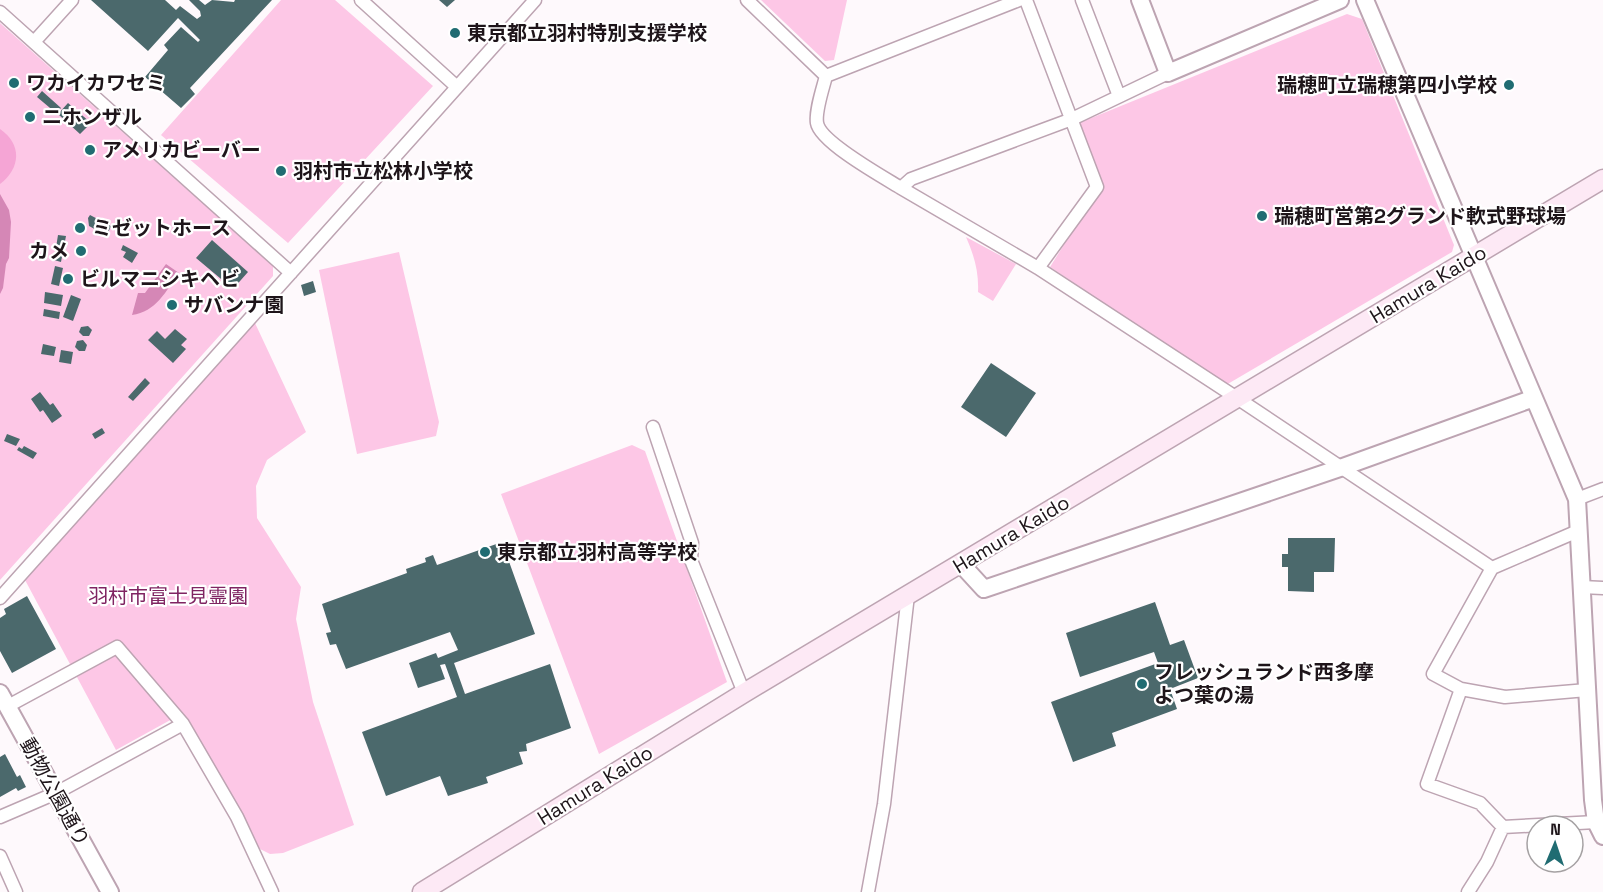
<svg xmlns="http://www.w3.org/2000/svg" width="1603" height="892" font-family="'Space Grotesk','Noto Sans JP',sans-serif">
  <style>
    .green { fill: #fdc7e6 }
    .forest { fill: #f5a5d5 }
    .water { fill: #d587b6 }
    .building { fill: #4b696c }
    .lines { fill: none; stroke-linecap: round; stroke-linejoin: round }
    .minor-casing { stroke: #bda4b2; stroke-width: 15 }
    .tertiary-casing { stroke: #bda4b2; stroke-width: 20 }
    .secondary-casing { stroke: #bda4b2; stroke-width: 21 }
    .minor { stroke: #fff; stroke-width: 12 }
    .tertiary { stroke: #fff; stroke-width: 16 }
    .secondary { stroke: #fde9f5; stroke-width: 18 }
    .poi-dot { fill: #206c72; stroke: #fff; stroke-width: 2 }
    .labels { text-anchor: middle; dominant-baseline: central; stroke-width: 4.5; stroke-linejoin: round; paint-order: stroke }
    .poi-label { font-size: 20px; font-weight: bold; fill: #1e151a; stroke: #fff; text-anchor: start }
    .street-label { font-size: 20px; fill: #1e151a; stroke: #fff }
    .park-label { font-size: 20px; fill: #7f2462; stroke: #fff }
  </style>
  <rect width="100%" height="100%" fill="#fef9fc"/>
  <path class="green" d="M281,0H335L433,86L288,243L161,135Z
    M761,0H847L834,60L825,61Z
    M1347,14L1362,19L1454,245L1452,252L1226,385L1050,267L1100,187L1079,123Z
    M0,23L273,266V276L0,580Z
    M966,237L1016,264L993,301L978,292C979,272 974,255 966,237Z
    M399,252L439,422L436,436L357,454L319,270Z
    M255,323L306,432L267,460L256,486L257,518L301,587L296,619L313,702L354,825L283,853L270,854L260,849L183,713L116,750L25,580Z
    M632,445L645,451L727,682L599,754L501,494Z"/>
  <path class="forest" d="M0,129C22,144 21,168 0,184Z"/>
  <path class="water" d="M0,194L9,210L11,222L9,258L6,264L3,288L0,294Z
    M166,264L179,273C166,291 156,312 132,315L138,293H145Z"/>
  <path class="building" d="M91,0H165L176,10L180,6L197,19L201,16L200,11L189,0H199L205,5L212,0L234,2L235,0H272L190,88L195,94L181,108L145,77L168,50L164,45L181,27L198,42L200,40L178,18L148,51Z
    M439,0H455L447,7Z
    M14,78L20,82L15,88L9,84Z
    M42,91L61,108L56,113L37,97Z
    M68,103L91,123L80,134L58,114Z
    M90,215L111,226L108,233H102L89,226L88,218Z
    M58,235L66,236L61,262L54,260Z
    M212,240L248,272L233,289L196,258Z
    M123,245L138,253L132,263L123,257L126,252L121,250Z
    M55,266L63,268L59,286L51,284Z
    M313,281L316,292L304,296L301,285Z
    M45,292L63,295L61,306L44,303Z
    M71,295L81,299L73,321L63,317Z
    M44,309L60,312L59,319L43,316Z
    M88,326L92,330L89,336H83L79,332L81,327Z
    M175,329L187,339L181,345L186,349L173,363L148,340L157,331L165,339Z
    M83,340L87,345L85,351H79L75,347L77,341Z
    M43,344L56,347L54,356L41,354Z
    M61,350L73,352L71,364L59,362Z
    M991,363L1036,393L1006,437L961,407Z
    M145,378L150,383L133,401L128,397Z
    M40,392L50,405L53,403L62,416L52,423L43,410L40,412L31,399Z
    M102,428L105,433L95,439L92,434Z
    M7,434L20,439L16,446L4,441Z
    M24,446L37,453L33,459L17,450L19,447L22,449Z
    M1288,538H1335L1334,572H1314V592L1288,591V567H1282V554H1288Z
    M502,542L535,634L454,663L465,694L550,664L571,728L526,744L527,751L519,752L523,764L486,777L488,783L448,796L440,776L386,796L362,732L457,697L445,664L440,665L445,679L418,688L409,663L436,653L438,658L458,650L450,632L346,669L336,644L330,645L326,633L331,632L322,604L407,573L406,569L426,562L425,558L433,555L437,565Z
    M27,596L56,649L12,673L0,651V618L6,614L4,609Z
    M1155,602L1170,645L1184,640L1198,678L1170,689L1177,709L1112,733L1116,746L1073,762L1051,702L1158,663L1154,652L1080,677L1066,633Z
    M5,754L17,777L20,775L26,787L18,791L16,788L0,797V757Z"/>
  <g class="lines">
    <defs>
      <path id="minor" d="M361,0L457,87
        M747,0L826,76
        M1026,0L1097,187L1038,268
        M1082,0L1119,96
        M0,12L291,273
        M34,42L72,0
        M1168,73L1072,119L911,179L901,188L1038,268L1237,398L1492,568
        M826,76L1019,0
        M826,76C823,88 815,111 817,123C820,142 883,177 901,188
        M653,427L692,543L691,560L744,693
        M1577,499L1603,489
        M1578,531L1492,568L1433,674L1461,689L1505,697L1587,690
        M1581,587L1603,588
        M0,598L535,0
        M1461,689L1427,784L1480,803L1503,827
        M8,706L117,647L183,724L237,817L272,892
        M0,817L56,793L183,724
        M0,856L16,892
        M868,892L884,804L908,595
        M1468,892L1487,862L1503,827L1596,822"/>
      <path id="tertiary" d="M1140,0L1168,73L1340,0
        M1365,0L1577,499L1593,800L1596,822L1603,836
        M961,564L984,589L1340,468L1534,398
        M0,693L110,892"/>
      <path id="secondary" d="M422,892L744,693L1603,179"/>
    </defs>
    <use href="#minor" class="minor-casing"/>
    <use href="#tertiary" class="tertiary-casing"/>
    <use href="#secondary" class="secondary-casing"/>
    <use href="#minor" class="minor"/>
    <use href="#tertiary" class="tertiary"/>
    <use href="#secondary" class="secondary"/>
  </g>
  <g class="poi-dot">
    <circle cx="455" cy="33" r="6"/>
    <circle cx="14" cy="83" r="6"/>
    <circle cx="1509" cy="85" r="6"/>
    <circle cx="30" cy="117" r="6"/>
    <circle cx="90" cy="150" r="6"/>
    <circle cx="281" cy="171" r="6"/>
    <circle cx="1262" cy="216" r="6"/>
    <circle cx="80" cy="228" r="6"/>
    <circle cx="81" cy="251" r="6"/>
    <circle cx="68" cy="279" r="6"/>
    <circle cx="172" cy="305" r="6"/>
    <circle cx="485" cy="552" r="6"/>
    <circle cx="1142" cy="684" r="6"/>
  </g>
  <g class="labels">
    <g class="poi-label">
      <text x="467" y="33">東京都立羽村特別支援学校</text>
      <text x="26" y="83">ワカイカワセミ</text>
      <text x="1497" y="85" text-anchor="end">瑞穂町立瑞穂第四小学校</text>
      <text x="42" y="117">ニホンザル</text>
      <text x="102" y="150">アメリカビーバー</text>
      <text x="293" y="171">羽村市立松林小学校</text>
      <text x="1274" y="216">瑞穂町営第2グランド軟式野球場</text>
      <text x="92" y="228">ミゼットホース</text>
      <text x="69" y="251" text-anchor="end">カメ</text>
      <text x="80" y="279">ビルマニシキヘビ</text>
      <text x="184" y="305">サバンナ園</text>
      <text x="497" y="552">東京都立羽村高等学校</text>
      <text x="1154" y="672">フレッシュランド西多摩<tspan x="1154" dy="23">よつ葉の湯</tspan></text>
    </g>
    <g class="street-label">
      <text transform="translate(1428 284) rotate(-31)">Hamura Kaido</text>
      <text transform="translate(1011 534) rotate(-31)">Hamura Kaido</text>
      <text transform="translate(595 785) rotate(-32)">Hamura Kaido</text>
      <text transform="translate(55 792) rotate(61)">動物公園通り</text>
    </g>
    <g class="park-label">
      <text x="168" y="596">羽村市富士見霊園</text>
    </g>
  </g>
  <g transform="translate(1555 844) rotate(2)"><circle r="28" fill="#ffffff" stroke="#a5a1a3" stroke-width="1.5"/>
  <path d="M0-4.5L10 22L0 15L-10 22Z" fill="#206c72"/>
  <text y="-9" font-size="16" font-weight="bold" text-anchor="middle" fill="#1e151a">N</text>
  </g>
</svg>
